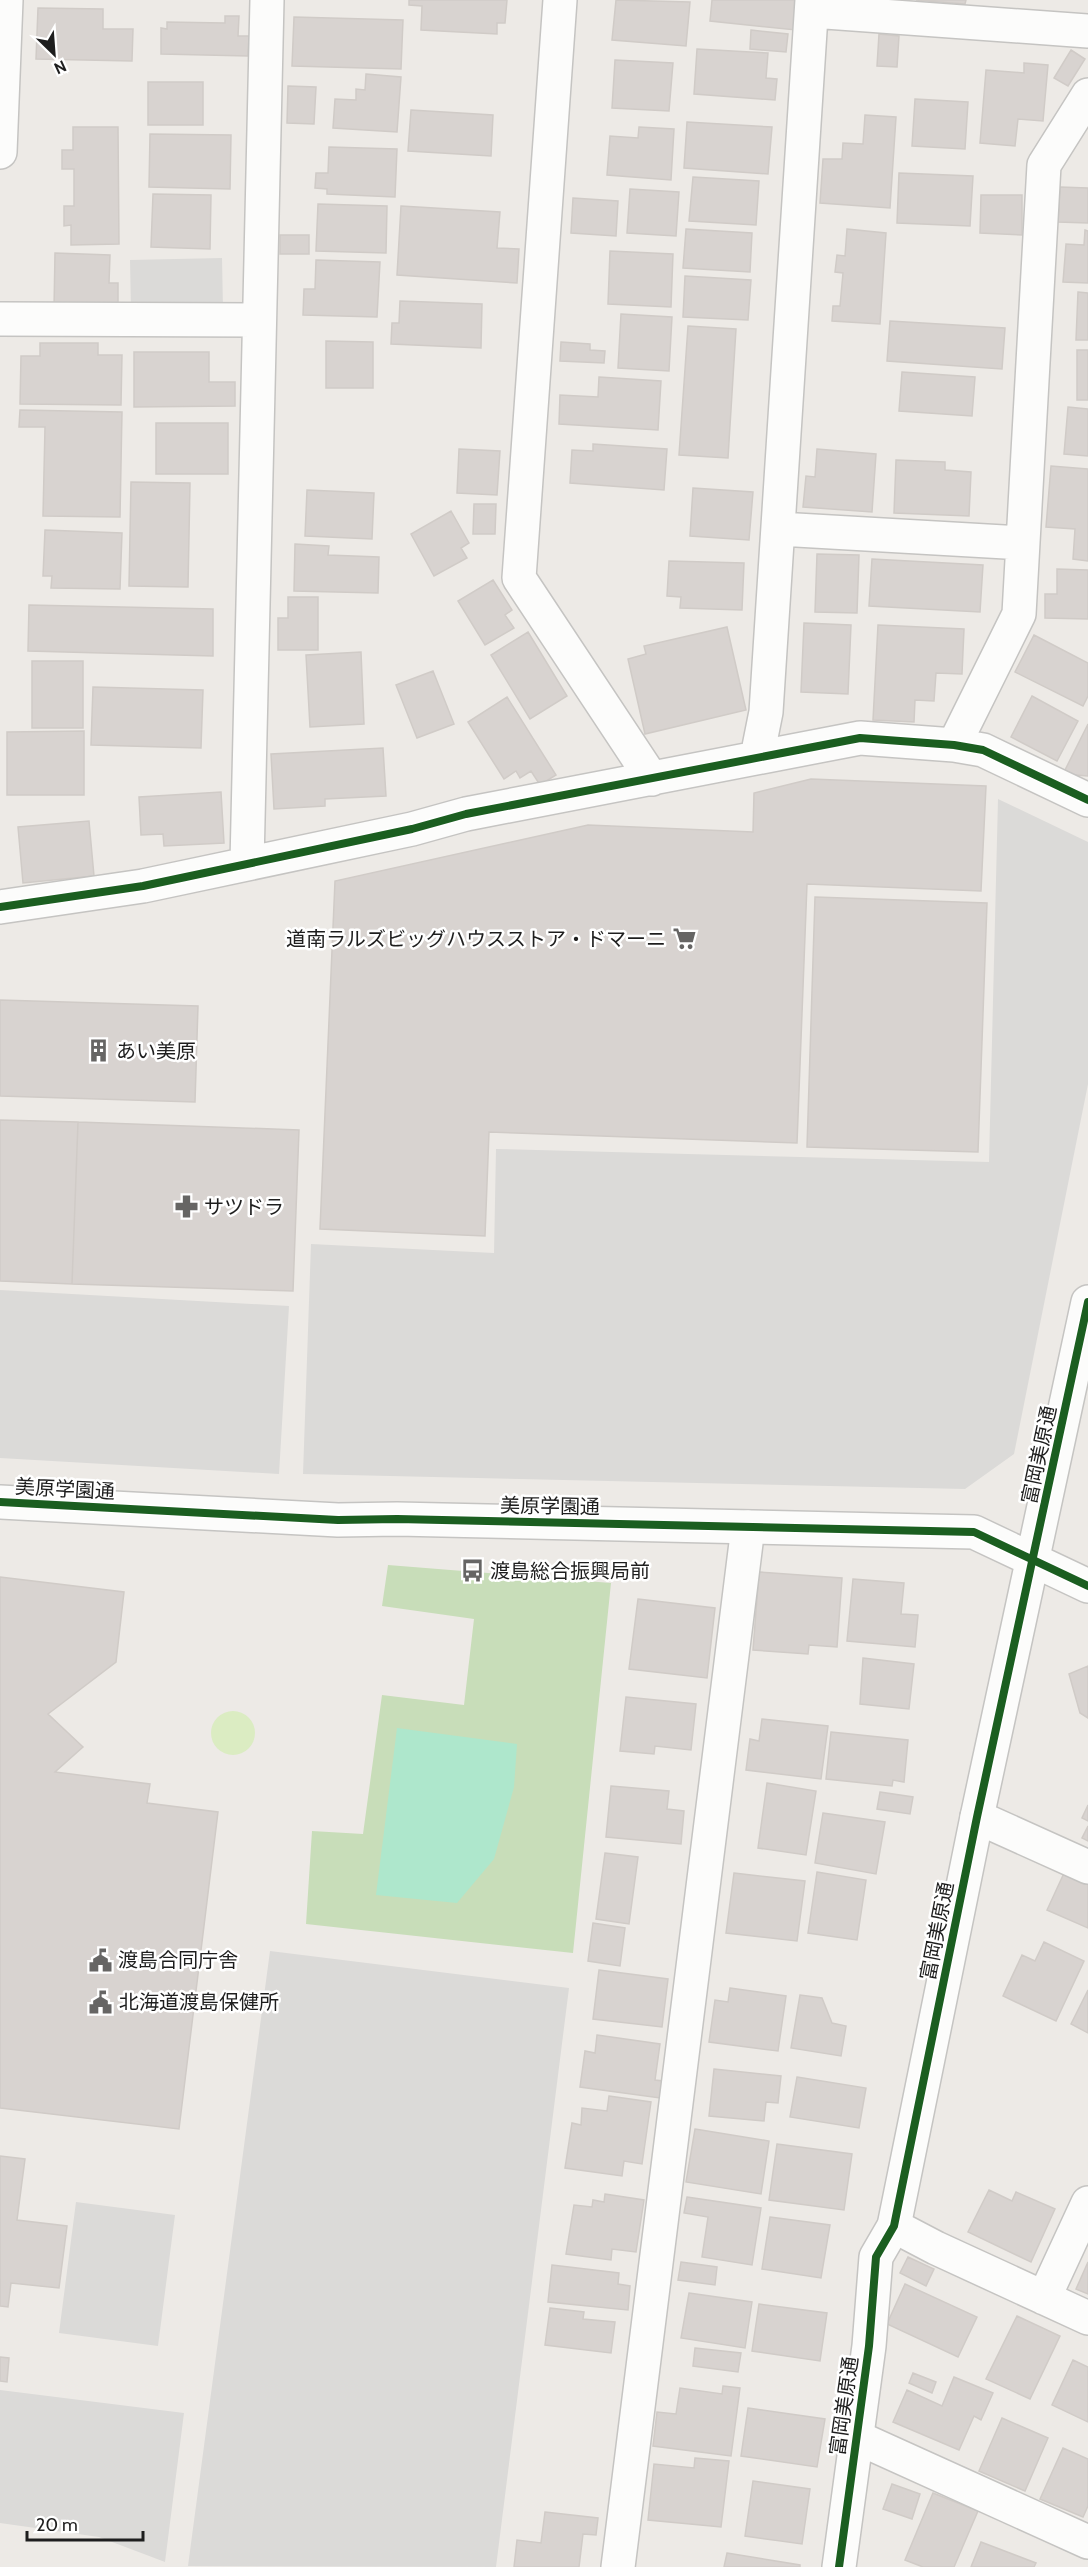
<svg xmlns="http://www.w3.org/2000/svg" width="1088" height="2567" font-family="Cabin,'Noto Sans JP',sans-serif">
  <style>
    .religious { fill: #dbdad8 }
    .grass { fill: #dbecc2 }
    .forest { fill: #c8ddb9 }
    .pitch { fill: #aee7cc }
    .building { fill: #d8d3d0; stroke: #d0cbc7; stroke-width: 1.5 }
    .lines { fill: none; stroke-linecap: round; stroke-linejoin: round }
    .minor-casing { stroke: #c5c4c2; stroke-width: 36 }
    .tertiary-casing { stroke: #c5c4c2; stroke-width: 36 }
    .minor { stroke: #fcfcfb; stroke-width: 33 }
    .tertiary { stroke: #fcfcfb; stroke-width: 33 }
    .cycleway-casing { stroke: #fff; stroke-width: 11 }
    .cycleway { stroke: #1b5e20; stroke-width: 8 }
    .labels { text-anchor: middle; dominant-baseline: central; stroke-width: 5; stroke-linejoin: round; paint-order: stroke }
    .poi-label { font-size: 20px; fill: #1e1e1e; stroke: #fff; text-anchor: start }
    .street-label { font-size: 20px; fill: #1e1e1e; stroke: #fff }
  </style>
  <rect width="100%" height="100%" fill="#edeae6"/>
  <path class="religious" d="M222,258L223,310L131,311L130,260Z
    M998,799L1088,842V1084L1014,1454L965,1489L303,1474L311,1244L494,1253L496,1149L989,1162Z
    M0,1290L289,1306L279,1474L0,1458Z
    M270,1951L569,1988L496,2567L188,2566Z
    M76,2202L175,2215L158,2346L59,2333Z
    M0,2390L184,2413L165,2562L99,2537L0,2523Z"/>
  <path class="grass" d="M211 1733a22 22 0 1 1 44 0a22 22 0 1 1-44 0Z"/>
  <path class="forest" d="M388,1565L611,1583L573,1953L306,1924L312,1831L363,1834L382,1695L464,1705L474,1619L382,1606Z"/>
  <path class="pitch" d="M397,1728L517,1744L514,1787L494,1859L457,1903L376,1895Z"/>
  <path class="building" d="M409,0H507L505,23H497V34L421,30L422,6L409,5Z
    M616,0L690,2L686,46L612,40Z
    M712,0H799L796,30L710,21Z
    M916,0H966L965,4Z
    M38,8L103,9V29H133L132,61L36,59Z
    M225,16H239L238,36H249L248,56L161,54V28L167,29V22L225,23Z
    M294,17L403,20L401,69L292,66Z
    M751,30L788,34L786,52L750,49Z
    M879,34L899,36L897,67L877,66Z
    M697,49L768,53L766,78L777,79L775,100L694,94Z
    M1071,50L1085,59L1068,86L1054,78Z
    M615,60L673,63L669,111L612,108Z
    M1024,63L1048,65L1043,121L1018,119L1015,146L980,143L986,70L1024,73Z
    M366,74L401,77L397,132L333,128L335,99L356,100V89L365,90Z
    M148,82H203V125H148Z
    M288,86L316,87L314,124L287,123Z
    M915,99L968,102L965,149L912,146Z
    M411,110L493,115L491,156L408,151Z
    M865,115L896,117L890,208L820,203L823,159H842L843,143L863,144Z
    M687,122L772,127L768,174L684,168Z
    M73,127H118L119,244L71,245V225L64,226V206H74V169H62V150H73Z
    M639,127L674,129L671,180L607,175L610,136L638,138Z
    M150,134L231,135L230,189L149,187Z
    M329,147L397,149L395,197L327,194V189L315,188L316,173H328Z
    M899,173L973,176L970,226L897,223Z
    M693,177L759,181L756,225L689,221Z
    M1060,187L1088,188V223L1058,222Z
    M630,189L679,192L676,236L627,233Z
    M153,194L211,195L210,249L151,247Z
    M981,195H1022V235L980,233Z
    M573,198L618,201L616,236L571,233Z
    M318,204L387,206L386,253L316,251Z
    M401,206L500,212L497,248L519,249L517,283L397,275Z
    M686,229L752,233L750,272L683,268Z
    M847,229L886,233L880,324L832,321L833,306H840L843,273L835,272L837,255L845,256Z
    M1085,230L1088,231V283L1063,282L1066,244L1084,245Z
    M280,235H309V254H280Z
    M610,251L673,254L671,307L608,304Z
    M55,253L110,255L109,283H118V310L54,309Z
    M316,260L380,262L377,317L303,315L304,289H315Z
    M685,276L751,280L748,320L683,317Z
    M1078,292L1088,293V340H1076Z
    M400,301L482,304L481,348L391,344L392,323H399Z
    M621,314L672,317L669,371L618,368Z
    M890,321L1005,328L1002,369L887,361Z
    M688,326L736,329L728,458L679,455Z
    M326,341L373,342V388H326Z
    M561,342L590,344V350L605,351L604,363L560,361Z
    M40,343H98V355H122L121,405L20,404L21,356H40Z
    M1077,350H1088V400H1077Z
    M134,352H209V382H235V406L134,407Z
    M902,372L975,377L972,416L899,411Z
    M599,377L661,381L658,430L559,424L560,395L598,397Z
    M1068,407L1088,409V456L1064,454Z
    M20,410L122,412L120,517L43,516L45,427H19Z
    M156,423H228V474H156Z
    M593,444L667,449L664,490L570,483L572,450L593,451Z
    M459,449L500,451L497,495L457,493Z
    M817,449L876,454L872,512L803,507L806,476L815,477Z
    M896,460L945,462V470L971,472L969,516L894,513Z
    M1051,466L1088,469V561L1073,559L1075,529L1046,527Z
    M131,482L190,483L188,587L129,586Z
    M693,488L753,492L749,540L690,536Z
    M307,490L374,493L372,539L305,536Z
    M474,504H496L495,534H473Z
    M451,511L469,543L461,548L467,558L434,576L411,534Z
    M45,530L122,533L120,589L51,588L52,576H43Z
    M295,544L329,546L328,555L379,557L378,593L294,591Z
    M817,554L859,555L857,613L815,612Z
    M872,559L983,565L980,612L869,606Z
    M669,561L744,563L742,610L680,608L681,597L667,596Z
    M1057,569L1088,570V619L1045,618V594H1057Z
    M493,580L512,610L505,615L514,628L485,645L458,601Z
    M288,597H318V650H278V618H288Z
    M29,605L213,609V656L28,651Z
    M804,623L851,625L848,694L801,692Z
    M878,625L964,629L962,674L936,673L934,701L915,700L914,722L873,720Z
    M727,627L746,710L645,734L628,659L646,654L644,646Z
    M528,632L567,696L530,719L491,655Z
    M1034,635L1088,663V696L1083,706L1015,672Z
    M361,652L364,724L310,727L306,655Z
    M32,661H83V728H32Z
    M433,671L454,724L417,738L396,685Z
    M93,687L203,690L201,748L91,745Z
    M1032,696L1078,721L1057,761L1011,737Z
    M507,697L556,775L540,785L531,771L520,778L516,771L504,779L468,722Z
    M1088,724V776L1063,774Z
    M84,731V795H7V732Z
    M383,748L386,796L325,799V806L274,809L271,754Z
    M811,779L986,786L981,891L807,884L797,1143L489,1132L485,1236L320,1229L335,881L588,825L753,832L754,793Z
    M221,792L224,843L164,846L163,834L141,835L139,797Z
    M89,821L94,876L23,883L18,827Z
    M815,897L987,903L978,1152L807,1147Z
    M0,1000L198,1006L195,1102L0,1096Z
    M0,1120L78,1122L72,1284L0,1281Z
    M78,1122L299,1130L293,1291L72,1284Z
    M759,1572L842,1578L837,1647L809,1645L808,1654L753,1650Z
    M0,1577L124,1592L116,1662L48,1714L83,1747L55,1772L150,1784L147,1803L218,1812L179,2129L0,2108Z
    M853,1579L904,1583L901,1614L918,1615L915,1647L847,1641Z
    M638,1599L715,1608L707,1678L629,1669Z
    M863,1658L914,1664L909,1709L860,1704Z
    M1088,1666V1718L1080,1713L1069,1674Z
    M626,1697L696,1704L691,1750L655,1746L654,1754L620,1751Z
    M762,1719L828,1726L821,1779L746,1770L750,1739L759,1741Z
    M831,1732L908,1740L904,1782L893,1780L892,1786L826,1779Z
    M767,1783L816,1791L806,1855L758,1848Z
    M611,1786L669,1791L667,1809L684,1811L681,1844L606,1837Z
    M880,1792L913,1797L910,1814L877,1809Z
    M1088,1805V1821L1082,1818Z
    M823,1813L885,1822L876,1874L815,1863Z
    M1088,1826V1841L1082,1838Z
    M605,1853L638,1857L629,1924L596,1919Z
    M1065,1871L1088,1882V1928L1047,1910Z
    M817,1872L866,1880L857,1940L808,1933Z
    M734,1873L805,1881L797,1941L726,1933Z
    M593,1923L625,1928L620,1966L588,1961Z
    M1044,1942L1084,1961L1056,2021L1003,1996L1022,1955L1035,1961Z
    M599,1970L668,1979L662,2027L593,2019Z
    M730,1988L786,1996L778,2051L709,2042L715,2000L728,2002Z
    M1088,1990V2033L1071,2024Z
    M800,1995L822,1998L832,2023L846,2026L841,2056L791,2048Z
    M597,2035L660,2044L655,2080L663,2081L660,2098L580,2087L585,2051L595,2053Z
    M714,2069L781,2076L778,2103L766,2102L764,2121L709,2116Z
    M797,2077L866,2088L859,2128L790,2117Z
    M609,2096L651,2102L642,2164L624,2161L622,2176L565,2168L572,2123L581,2125L582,2108L607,2111Z
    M695,2129L769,2141L761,2194L686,2182Z
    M777,2144L852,2154L844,2210L769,2200Z
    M0,2156L25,2159L17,2220L67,2226L59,2288L11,2283L8,2307L0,2306Z
    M989,2190L1012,2201L1016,2192L1055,2209L1031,2262L968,2232Z
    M605,2194L644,2200L636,2252L612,2249L611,2260L566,2254L574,2205L592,2207L593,2200L604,2202Z
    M687,2197L761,2208L752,2265L702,2257L708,2217L684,2213Z
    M770,2217L830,2225L821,2278L762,2269Z
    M908,2257L934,2269L926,2286L900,2273Z
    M681,2262L717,2267L715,2285L678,2280Z
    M1088,2262V2294L1076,2289Z
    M552,2265L619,2273L618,2284L630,2286L628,2310L548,2302Z
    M905,2284L977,2317L958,2357L887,2324Z
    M689,2293L752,2302L745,2348L681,2338Z
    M759,2304L827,2313L820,2361L752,2351Z
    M550,2308L584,2312L583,2319L615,2322L611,2353L545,2345Z
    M1017,2316L1060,2336L1030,2399L986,2379Z
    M695,2348L741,2353L738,2372L693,2366Z
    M0,2357L9,2358L7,2382L0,2381Z
    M1073,2360L1088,2367V2422L1052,2405Z
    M913,2373L936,2382L932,2393L909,2383Z
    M954,2377L993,2393L981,2420L974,2416L959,2450L893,2422L907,2390L942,2406Z
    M723,2386L740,2388L731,2456L653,2446L657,2412L676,2414L680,2388L722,2394Z
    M748,2408L825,2419L817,2467L741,2456Z
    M1002,2418L1048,2438L1025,2491L979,2471Z
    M1063,2448L1088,2459V2506L1083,2517L1040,2499Z
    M695,2458L729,2461L721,2527L648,2520L654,2464L694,2468Z
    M753,2481L810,2489L802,2544L745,2536Z
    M892,2484L920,2494L912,2519L883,2509Z
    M933,2493L978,2511L954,2567H923L905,2560Z
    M545,2512L598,2518L596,2535L583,2534L579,2567H514L517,2540L541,2543Z
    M981,2542L1036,2563L1034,2567H971Z
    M727,2553L800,2565V2567H724Z"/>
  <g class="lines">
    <defs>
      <path id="minor" d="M560,0L519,578L652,779
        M812,11L1088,31
        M0,152L6,0
        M0,319L258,320
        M779,529L1022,543
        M954,745L1019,614L1044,165L1088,95
        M757,757L766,712L812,0
        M247,863L267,0
        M0,907L143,886L412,829L466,814L860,738L954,745L983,750L1088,800
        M977,1817L1088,1867
        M894,2226L936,2248L1088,2318
        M1044,2298L1088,2203
        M856,2437L1088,2542
        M618,2567L748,1527"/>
      <path id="tertiary" d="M0,1502L338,1520L397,1519L974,1532L1088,1586
        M839,2567L869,2346L876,2257L894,2226L977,1817L1088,1302"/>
    </defs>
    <use href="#minor" class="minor-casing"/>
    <use href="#tertiary" class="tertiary-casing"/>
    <use href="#minor" class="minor"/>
    <use href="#tertiary" class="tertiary"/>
    <defs>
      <path id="cycleway" d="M0,907L143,886L412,829L466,814L860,738L954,745L983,750L1088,800
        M0,1502L338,1520L397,1519L974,1532L1088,1586
        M839,2567L869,2346L876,2257L894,2226L977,1817L1088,1302"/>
    </defs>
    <use href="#cycleway" class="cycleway-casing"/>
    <use href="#cycleway" class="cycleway"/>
  </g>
  <defs>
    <symbol id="supermarket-bare" viewBox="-9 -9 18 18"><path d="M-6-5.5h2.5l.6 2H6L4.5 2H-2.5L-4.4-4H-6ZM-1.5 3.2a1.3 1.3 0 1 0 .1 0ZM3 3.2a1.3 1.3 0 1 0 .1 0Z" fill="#666564" stroke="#fff" stroke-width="2.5" paint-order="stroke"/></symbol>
    <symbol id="building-bare" viewBox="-9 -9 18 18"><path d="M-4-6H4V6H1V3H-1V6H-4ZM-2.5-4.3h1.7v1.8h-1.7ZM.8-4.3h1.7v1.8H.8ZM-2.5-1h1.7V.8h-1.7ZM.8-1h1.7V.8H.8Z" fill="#666564" stroke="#fff" stroke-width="2.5" paint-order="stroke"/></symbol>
    <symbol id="pharmacy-bare" viewBox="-9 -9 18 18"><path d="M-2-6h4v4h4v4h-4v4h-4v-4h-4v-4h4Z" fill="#666564" stroke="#fff" stroke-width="2.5" paint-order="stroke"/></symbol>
    <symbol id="bus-bare" viewBox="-9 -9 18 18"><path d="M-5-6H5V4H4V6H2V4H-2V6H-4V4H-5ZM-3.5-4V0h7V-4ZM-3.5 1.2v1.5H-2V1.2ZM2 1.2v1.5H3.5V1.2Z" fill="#666564" stroke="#fff" stroke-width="2.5" paint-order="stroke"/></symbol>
    <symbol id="civic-bare" viewBox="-9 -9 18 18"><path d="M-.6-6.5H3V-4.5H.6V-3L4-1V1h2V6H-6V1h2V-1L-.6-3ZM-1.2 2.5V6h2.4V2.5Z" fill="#666564" stroke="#fff" stroke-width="2.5" paint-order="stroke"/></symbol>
  </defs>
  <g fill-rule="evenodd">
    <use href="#supermarket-bare" x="668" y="922" width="33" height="33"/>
    <use href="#building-bare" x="82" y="1034" width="33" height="33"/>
    <use href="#pharmacy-bare" x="170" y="1190" width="33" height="33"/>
    <use href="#bus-bare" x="456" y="1554" width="33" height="33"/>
    <use href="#civic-bare" x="84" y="1944" width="33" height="33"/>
    <use href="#civic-bare" x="84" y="1986" width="33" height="33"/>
  </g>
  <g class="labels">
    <g class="poi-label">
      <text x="666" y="939" text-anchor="end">道南ラルズビッグハウスストア・ドマーニ</text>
      <text x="116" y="1051">あい美原</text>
      <text x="204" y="1207">サツドラ</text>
      <text x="490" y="1571">渡島総合振興局前</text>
      <text x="118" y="1960">渡島合同庁舎</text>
      <text x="119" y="2002">北海道渡島保健所</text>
    </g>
    <g class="street-label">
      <text transform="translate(1039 1455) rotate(-78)">富岡美原通</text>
      <text transform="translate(65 1489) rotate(3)">美原学園通</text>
      <text transform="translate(550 1506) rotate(1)">美原学園通</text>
      <text transform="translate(937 1931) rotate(-79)">富岡美原通</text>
      <text transform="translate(844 2406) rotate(-82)">富岡美原通</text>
    </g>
  </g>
  <g transform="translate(54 54) rotate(155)" stroke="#ffffff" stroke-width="4.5" paint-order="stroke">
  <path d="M0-4.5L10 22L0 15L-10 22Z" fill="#1e1e1e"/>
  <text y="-9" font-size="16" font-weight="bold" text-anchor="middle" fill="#1e1e1e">N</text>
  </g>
  <path d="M27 2531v9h116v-9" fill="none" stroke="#1e1e1e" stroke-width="3"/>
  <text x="36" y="2531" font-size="18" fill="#1e1e1e" stroke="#ffffff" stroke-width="4.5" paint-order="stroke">20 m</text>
</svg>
